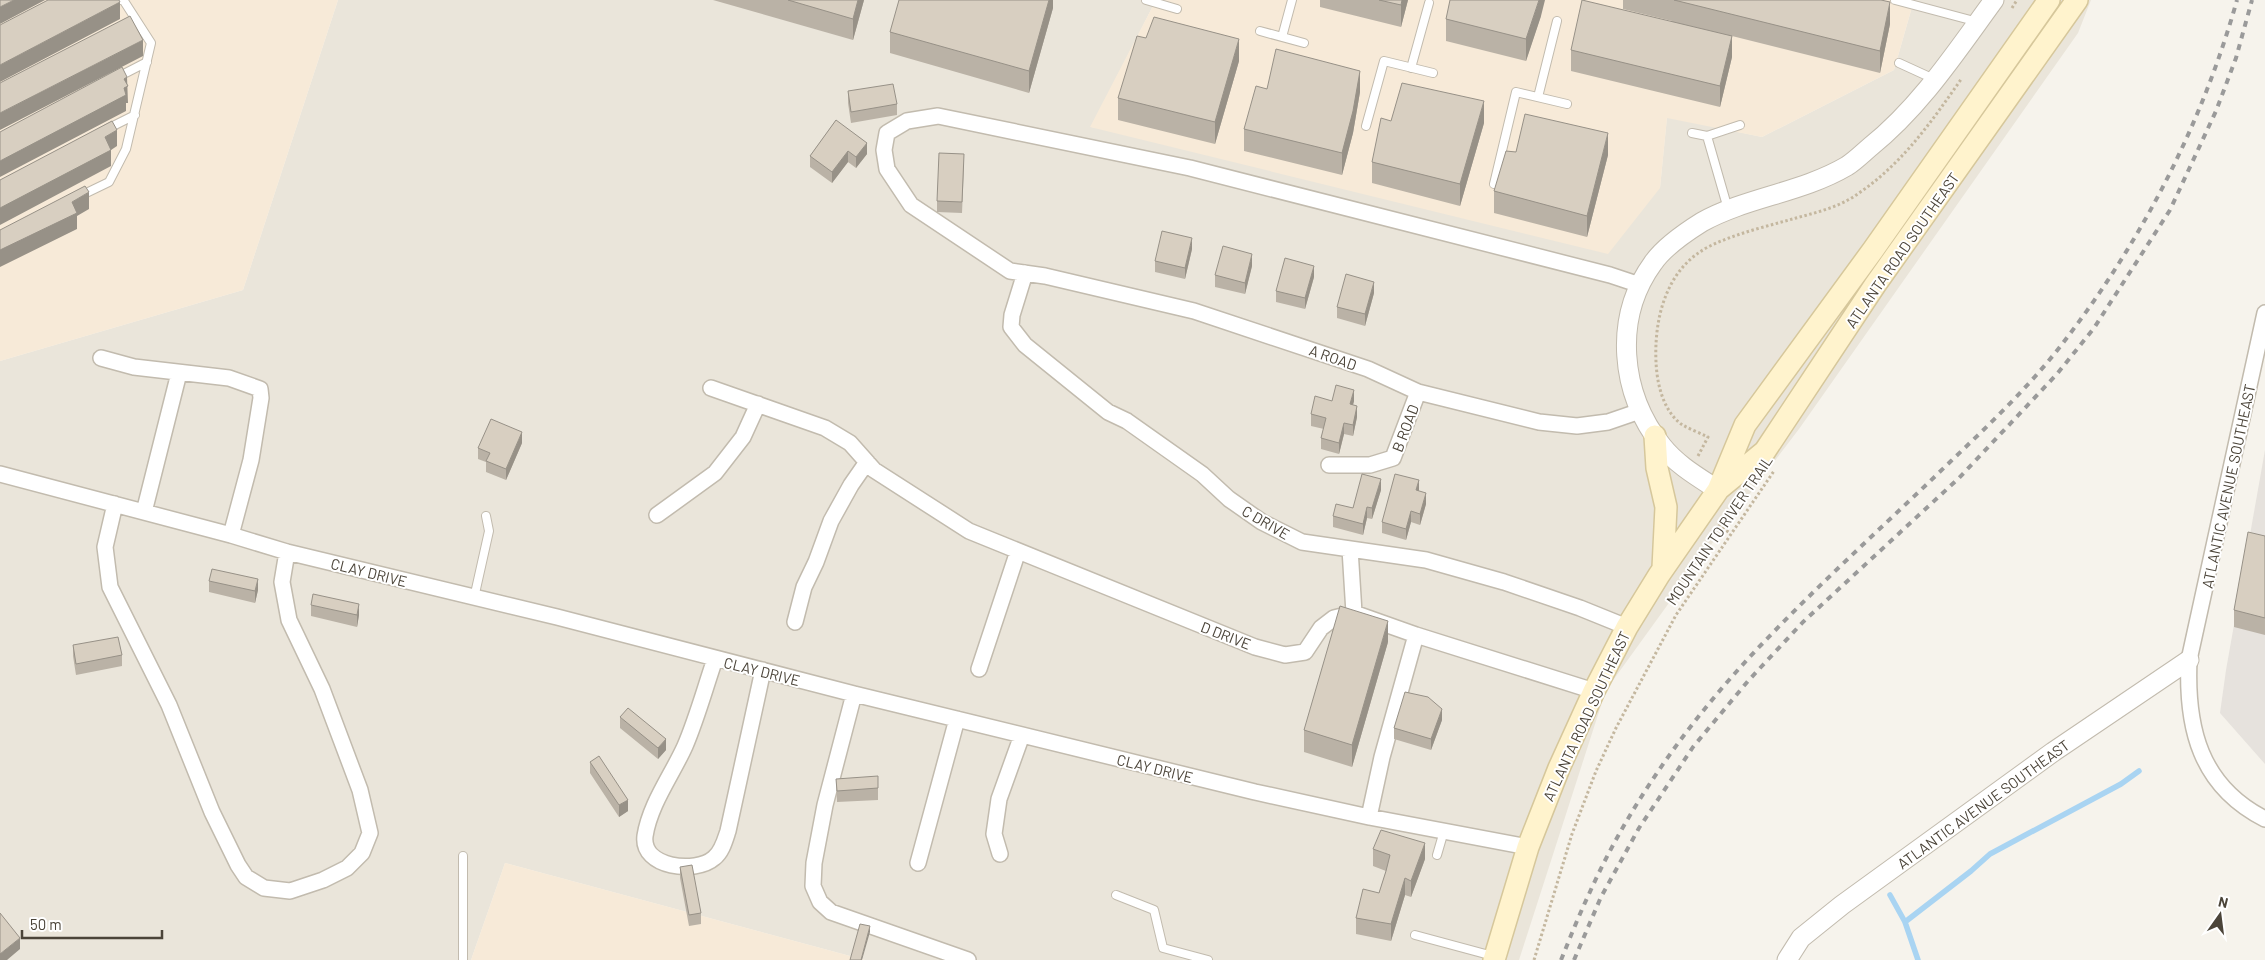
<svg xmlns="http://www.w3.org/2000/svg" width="2265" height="960" font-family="Barlow,sans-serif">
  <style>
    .residential { fill: #eae5da }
    .commercial { fill: #f7ead8 }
    .industrial { fill: #e6e2dd }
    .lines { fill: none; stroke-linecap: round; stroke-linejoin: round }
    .stream { stroke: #a9d4f2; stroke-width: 5.5 }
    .service-casing { stroke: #c2bbae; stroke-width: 10 }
    .minor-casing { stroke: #c2bbae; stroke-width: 18 }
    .tertiary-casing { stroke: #c2bbae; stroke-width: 21 }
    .secondary-casing { stroke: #d6c79b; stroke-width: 24 }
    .path { stroke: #c4b79f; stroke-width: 3; stroke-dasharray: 2.5 2.5; stroke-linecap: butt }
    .service { stroke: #fff; stroke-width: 8 }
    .minor { stroke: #fff; stroke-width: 15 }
    .tertiary { stroke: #fff; stroke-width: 19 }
    .secondary { stroke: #fff3cd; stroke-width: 21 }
    .rail { stroke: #9a9a9a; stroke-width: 4; stroke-dasharray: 6 6; stroke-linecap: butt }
    .wall { fill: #bab2a6 }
    .shaded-wall { fill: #979187 }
    .building { fill: #d8cfc1; stroke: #979187 }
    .labels { text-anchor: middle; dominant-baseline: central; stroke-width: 4; stroke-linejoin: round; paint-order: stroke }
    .street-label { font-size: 15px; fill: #4b4439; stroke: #fff }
  </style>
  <rect width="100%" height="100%" fill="#f6f3ec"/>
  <path class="residential" d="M338,0H1156L1091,127L1660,188L1667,117L1762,137L1894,70L1914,0H2091L2078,33L1799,429L1713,542L1606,690L1519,960H865L505,863L471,960H0V361L243,290Z"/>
  <path class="commercial" d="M0,0H338L243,290L0,361Z
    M1156,0H1914L1894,70L1762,137L1667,118L1660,188L1608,254L1090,127Z
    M505,863L865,960H471Z"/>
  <path class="industrial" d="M2265,450V764L2220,713L2226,670Z"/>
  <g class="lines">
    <path class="stream" d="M1890,895L1905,922L1918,960
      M1905,922L1971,871L1990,854L2121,784L2139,771"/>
    <defs>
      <path id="service" d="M1146,0L1177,9
        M1895,0L1978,22
        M1260,31L1304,43
        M1282,37L1292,0
        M1899,63L1934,79
        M1411,68L1429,3
        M116,78L147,62
        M1538,97L1557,21
        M1366,126L1384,61L1433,73
        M107,129L135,115
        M1692,133L1707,136L1728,209
        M1707,136L1740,125
        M1494,184L1516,92L1567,104
        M80,196L109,182L126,149L151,43L124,1L121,0
        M474,598L489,531L486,516
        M1437,855L1444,831
        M1116,895L1154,910L1163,948L1208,960
        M1415,935L1493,956
        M463,960V856"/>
      <path id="minor" d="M1025,273L1012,315L1011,327L1025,345L1108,412L1127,421L1202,474L1229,499L1262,522L1302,542L1426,560L1504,582L1580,608L1627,627
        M1640,285L1610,275L1190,168L938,116L907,121L887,133L884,150L887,169L911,205L1010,271L1045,276L1194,311L1368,369L1418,392L1539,422L1577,426L1608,422L1640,411
        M2265,313L2189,660C2186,728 2200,786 2265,819
        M101,358L134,367L229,378L260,389L261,398L251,460L231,535
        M711,388L825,428L850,443L874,470L969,531L1255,647L1285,655L1305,652L1321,628L1334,618L1354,613L1416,635L1594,691
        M1329,465H1370L1393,458L1418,392
        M0,474L231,535L287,552L557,617L854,694L1255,792L1369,817L1528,847
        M115,504L105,547L110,587L169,705L212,812L238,865L246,877L264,888L290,891L323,880L347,868L362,853L370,833L360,790L322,689L289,620L282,582L287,552
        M144,512L179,373
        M657,515L715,473L743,437L758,404
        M1350,549L1354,613
        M795,622L804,587L816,562L831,521L851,485L867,462
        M715,659C705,688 697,718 685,746C672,775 650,804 645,836C641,868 696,874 714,858C722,852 725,840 728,831L763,670
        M979,669L1018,551
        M854,694L825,805L814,863L813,886L820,902L831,912L968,960
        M1369,817L1382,757L1416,635
        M1000,854L994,834L999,799L1022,735
        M918,863L957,719"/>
      <path id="tertiary" d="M1718,490C1698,477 1677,465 1662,446C1620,393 1613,318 1653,263C1664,247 1686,232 1702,222C1747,197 1801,193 1847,166C1855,161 1863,153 1870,147C1920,107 1956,52 1994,0
        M1787,960L1801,938L1842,905L2053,752L2189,660"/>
      <path id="secondary" d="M1655,436L1657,468L1666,507L1663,568
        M1720,488L1765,451L1875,285L2077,0
        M1494,960L1528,847L1559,768L1594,691L1627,627L1659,575L1718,490L1745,425L1873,250L2049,0"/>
    </defs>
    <use href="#service" class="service-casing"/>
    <use href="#minor" class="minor-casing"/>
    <use href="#tertiary" class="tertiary-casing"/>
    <use href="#secondary" class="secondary-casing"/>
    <path class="path" d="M2012,8L2017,0
      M1698,456L1708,437C1700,433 1689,429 1681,424C1663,410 1657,384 1656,362C1654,318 1666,268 1710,246C1737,233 1768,226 1796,218C1818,212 1840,207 1859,193C1903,163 1932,121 1962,78
      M1718,525L1730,533
      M1534,960L1572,834L1596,771L1616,728L1676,615L1774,471"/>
    <use href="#service" class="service"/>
    <use href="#minor" class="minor"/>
    <use href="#tertiary" class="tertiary"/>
    <use href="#secondary" class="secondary"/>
    <path class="rail" d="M1561,960C1570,938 1579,915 1589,894C1630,802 1692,717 1762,644C1822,581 1888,522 1951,461C1992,422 2035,381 2069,335C2145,235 2203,121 2237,0
      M1574,960L1601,897L1639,828L1693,747L1748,681L1803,622L1959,478L2057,374L2094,328L2170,210L2216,111L2236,58L2252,0"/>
  </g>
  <path class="wall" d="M713,0H864L853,40Z
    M1053,0V8L1029,93L890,53V32Z
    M1320,0H1408L1401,27L1320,7Z
    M1623,0H1881L1890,24L1880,73L1732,36V57L1720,107L1571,71V50L1672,21L1623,9Z
    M1541,16L1526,61L1446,41V19Z
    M1146,38L1239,61L1215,144L1118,120V98Z
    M1267,89L1360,92L1353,133L1342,175L1244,151V129Z
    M848,91L897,104V115L851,123L848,103Z
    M836,120L867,154L856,168L848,162L832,183L810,167V156Z
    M1391,121L1484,123L1460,206L1372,183V162Z
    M1516,152L1608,155L1587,237L1494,213V191Z
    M964,165L962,213L937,212V201Z
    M1192,249L1185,279L1155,272V261Z
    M1252,266L1245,294L1215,287V275Z
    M1314,277L1305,309L1276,302V291Z
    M1374,293L1365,326L1337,318V307Z
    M1332,401H1354L1353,405L1357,417L1353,436L1344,434L1339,454L1321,449V438L1324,429L1311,426V414Z
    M522,443L506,480L486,472V462L478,459V448Z
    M1381,490L1372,519L1367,518L1363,535L1333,527V516L1353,508Z
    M1419,491L1426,504L1420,525L1411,522L1406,540L1382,533V522Z
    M2265,536V635L2234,627V610Z
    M209,581L258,590L255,603L209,592Z
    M311,605L359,615L357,627L311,616Z
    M1388,642L1352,767L1304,752V730Z
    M73,645L122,655V666L76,675L73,656Z
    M620,717L666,750L658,759L620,728Z
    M1442,720L1431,750L1394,739V728Z
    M590,762L628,811L619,817L590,773Z
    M836,779L878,788V800L837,802Z
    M1373,849L1425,859L1411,897L1405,895L1391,941L1356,934V918L1379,893L1386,871L1373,866Z
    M680,867L701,913V924L689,926L680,878Z"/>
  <path class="shaded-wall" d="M14,0H45L0,24V7Z
    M858,0H864L853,40V19Z
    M1049,0H1053V8L1029,93V71Z
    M1402,0H1408L1401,27V5Z
    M1539,0H1545L1541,16L1526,61V39Z
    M120,2V19L0,82V65Z
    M1890,2V24L1880,73V51Z
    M1732,36V57L1720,107V86Z
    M1239,39V61L1215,144V122Z
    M143,40V56L0,130V113Z
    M1360,71V92L1353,133L1342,175V153Z
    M127,77L128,103H126V111L0,177V161Z
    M1484,101V123L1460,206V184Z
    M117,130V146L111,150V166L0,225V208L105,137Z
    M1608,133V155L1587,237V216Z
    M867,143V154L856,168V157Z
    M848,151V162L832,183V172Z
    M89,192V209L77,216V229L0,267V250L72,202Z
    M1192,238V249L1185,279V268Z
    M1252,254V266L1245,294V283Z
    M1314,266V277L1305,309V298Z
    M1374,282V293L1365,326V314Z
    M1354,390V401L1350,415V404Z
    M1357,406V417L1353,436V425Z
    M1344,423V434L1339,454V443Z
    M522,432V443L506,480V469Z
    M1381,479V490L1372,519V508Z
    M1419,480V492L1416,490Z
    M1426,493V504L1420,525V514Z
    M1367,507V518L1363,535V524Z
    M1411,511V522L1406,540V529Z
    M258,579V590L255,603V591Z
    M359,604V615L357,627V615Z
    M1388,621V642L1352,767V745Z
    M1442,709V720L1431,750V739Z
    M666,739V750L658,759V748Z
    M628,800V811L619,817V805Z
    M1425,843V859L1411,897V881Z
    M1405,878V895L1391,941V924Z
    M870,926V932L862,960H861Z
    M20,938V949L7,960H0V954Z"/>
  <path class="building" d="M0,0H14L0,7Z
    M48,0H119L120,2L0,65V25Z
    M788,0H858L853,19Z
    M899,0H1049L1029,71L890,32Z
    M1379,0H1402L1401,5Z
    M1450,0H1539L1526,39L1446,19Z
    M1582,0L1732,36L1720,86L1571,50Z
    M1674,0H1881L1890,2L1880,51Z
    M130,16L143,40L0,113V83Z
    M1154,17L1239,39L1215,122L1118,98L1137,36L1146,38Z
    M1276,49L1360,71L1353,111L1342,153L1244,129L1256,86L1267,89Z
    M122,67L127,77L124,79L128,86L124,88L126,95L0,161V132Z
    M1402,83L1484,101L1460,184L1372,162L1381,118L1391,121Z
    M893,84L897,104L851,112L848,91Z
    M1525,114L1608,133L1587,216L1494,191L1506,151L1516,152Z
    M836,120L867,143L856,157L848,151L832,172L810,156Z
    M112,121L117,130L105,137L111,150L0,208V180Z
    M939,153L964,154L962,202L937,201Z
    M85,186L89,192L72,202L77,213L0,250V230Z
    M1162,231L1192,238L1185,268L1155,261Z
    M1223,246L1252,254L1245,283L1215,275Z
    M1285,258L1314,266L1305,298L1276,291Z
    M1346,274L1374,282L1365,314L1337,307Z
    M1336,385L1354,390L1350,404L1357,406L1353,425L1344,423L1339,443L1321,438L1326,418L1311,414L1315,396L1332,401Z
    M491,419L522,432L506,469L486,461L490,453L478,448Z
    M1362,474L1381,479L1372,508L1367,507L1363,524L1333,516L1336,504L1353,508Z
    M1395,474L1419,480L1416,490L1426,493L1420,514L1411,511L1406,529L1382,522Z
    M2248,532L2265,536V618L2234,610Z
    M212,569L258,579L255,591L209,581Z
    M313,594L359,604L357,615L311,605Z
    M1340,606L1388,621L1352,745L1304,730Z
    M118,637L122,655L76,664L73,645Z
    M1405,692L1428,697L1442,709L1431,739L1394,728Z
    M628,708L666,739L658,748L620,717Z
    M599,756L628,800L619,805L590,762Z
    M878,776V788L837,791L836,779Z
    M1381,830L1425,843L1411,881L1405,878L1391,924L1356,918L1363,889L1379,893L1386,871L1390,855L1373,849Z
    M692,865L701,913L689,915L680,867Z
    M0,913L20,938L0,954Z
    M860,924L870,926L861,960H850Z"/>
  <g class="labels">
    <g class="street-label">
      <text transform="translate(1902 250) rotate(-55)">ATLANTA ROAD SOUTHEAST</text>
      <text transform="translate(1333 357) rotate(19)">A ROAD</text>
      <text transform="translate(1405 428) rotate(-69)">B ROAD</text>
      <text transform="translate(2228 486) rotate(-78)">ATLANTIC AVENUE SOUTHEAST</text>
      <text transform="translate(1266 522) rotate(30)">C DRIVE</text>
      <text transform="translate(1719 530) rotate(-56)">MOUNTAIN TO RIVER TRAIL</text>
      <text transform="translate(369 572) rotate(14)">CLAY DRIVE</text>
      <text transform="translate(1226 635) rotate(21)">D DRIVE</text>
      <text transform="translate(762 671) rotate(14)">CLAY DRIVE</text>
      <text transform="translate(1586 716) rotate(-65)">ATLANTA ROAD SOUTHEAST</text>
      <text transform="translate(1155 768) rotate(14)">CLAY DRIVE</text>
      <text transform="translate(1983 804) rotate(-36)">ATLANTIC AVENUE SOUTHEAST</text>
    </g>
  </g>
  <g transform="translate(2220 915) rotate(14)" stroke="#ffffff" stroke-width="4" paint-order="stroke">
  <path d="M0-4L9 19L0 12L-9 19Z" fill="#4b4439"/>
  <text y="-8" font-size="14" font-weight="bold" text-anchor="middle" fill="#4b4439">N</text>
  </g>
  <path d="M22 930v8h140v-8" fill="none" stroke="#4b4439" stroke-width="2.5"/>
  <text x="30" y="930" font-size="15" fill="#4b4439" stroke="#ffffff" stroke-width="4" paint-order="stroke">50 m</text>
</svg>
